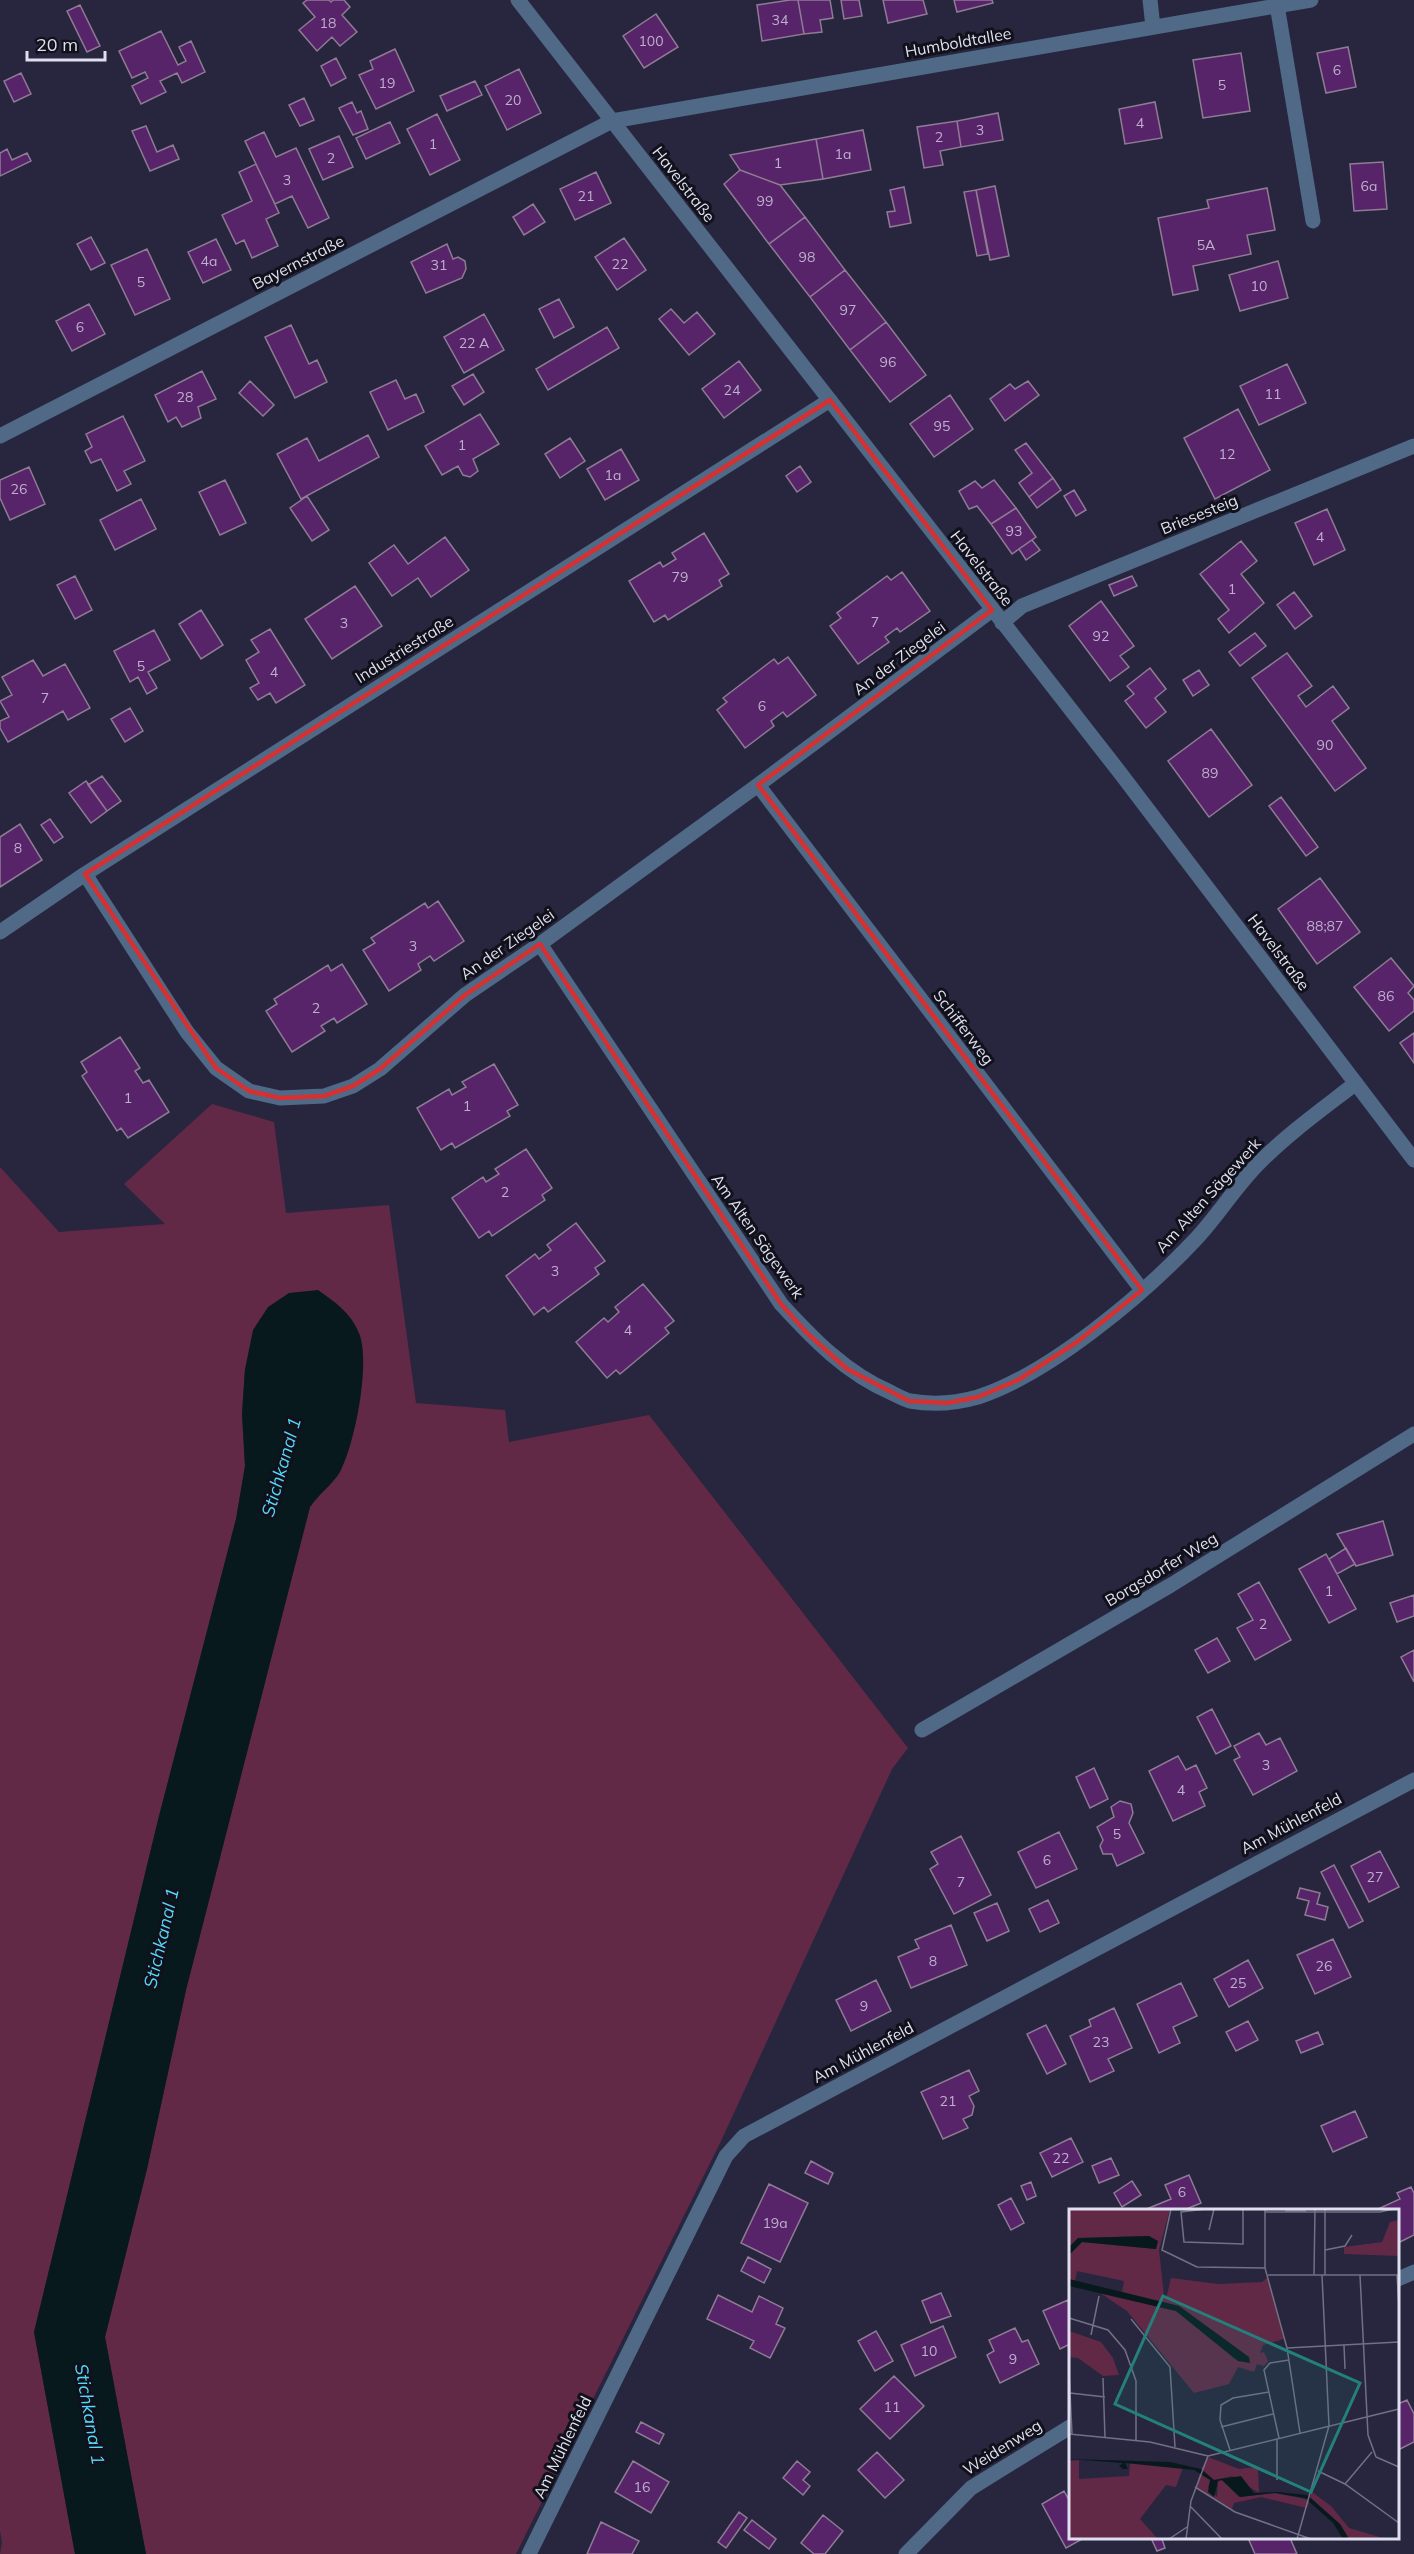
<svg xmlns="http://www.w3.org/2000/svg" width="1414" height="2554" font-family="Mulish,sans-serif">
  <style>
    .green { fill: #622947 }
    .water { fill: #08191e }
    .building { fill: #582469; stroke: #8e7b94; stroke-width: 1.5 }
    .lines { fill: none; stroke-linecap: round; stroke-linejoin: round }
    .minor { stroke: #4f6986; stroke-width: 15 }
    .marked { fill: none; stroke: #d63132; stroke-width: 4.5; stroke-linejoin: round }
    .labels { text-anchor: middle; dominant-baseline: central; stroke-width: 6; stroke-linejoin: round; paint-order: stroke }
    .number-label { font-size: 14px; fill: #bdb0ce }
    .street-label { font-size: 16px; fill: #dfdfef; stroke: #11111b }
    .water-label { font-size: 18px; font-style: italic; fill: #55d7fa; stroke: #11111b }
    .inset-road { fill: none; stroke: #717085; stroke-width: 1.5 }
    .view { fill: #24807b; fill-opacity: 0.15; stroke: #24807b; stroke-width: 3 }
    .inset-edge { fill: none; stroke: #dfdfef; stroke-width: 3 }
  </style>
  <rect width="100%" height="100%" fill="#27263e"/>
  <path class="green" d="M212,1104L274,1122L286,1213L389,1205L416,1403L505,1410L509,1442L649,1415L908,1748L892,1769L722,2139L516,2554H146L105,2337L147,2169L186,1990L310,1507L322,1491L245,1369L242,1414L245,1466L236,1519L158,1820L34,2332L75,2554H0L2,2542L0,2531V1167L59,1232L165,1224L124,1184Z"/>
  <path class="water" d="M318,1290C335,1302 351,1313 359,1333C371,1362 355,1444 340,1472C333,1484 318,1495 310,1507L186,1990L147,2169L105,2337L146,2554H75L34,2332L158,1820L236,1519L245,1466L242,1414L245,1369L253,1330L268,1307L289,1293Z"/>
  <path class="building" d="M307,0H329L331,2L333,0H344L350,7L342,15L357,32L340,46L332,37L317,51L299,30L315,17L303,3Z
    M790,0H798L804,34L762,41L757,5Z
    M798,0H830L833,18L820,20L822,32L804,34Z
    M841,0H859L862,16L844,19Z
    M883,0H923L927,14L888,23Z
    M954,0H992L993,3L957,12Z
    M80,5L100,46L87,52L67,11Z
    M656,14L678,47L644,68L623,36Z
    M161,31L178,65L186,61L179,47L191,41L205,72L182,83L177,73L160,81L166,92L141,104L132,86L148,78L145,72L132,78L119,51Z
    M1348,47L1356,87L1326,93L1317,53Z
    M395,49L414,91L376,109L359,75L373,69L370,61Z
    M1241,53L1250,111L1203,118L1193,60Z
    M336,58L346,78L331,86L321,66Z
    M519,69L541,113L507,130L485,86Z
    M21,73L31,94L14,102L4,81Z
    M475,81L482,95L447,111L440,96Z
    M304,98L314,120L300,126L289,105Z
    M352,102L357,113L361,111L368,129L353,135L339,108Z
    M1155,102L1162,138L1125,144L1119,109Z
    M998,113L1003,140L961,147L957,121Z
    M437,114L460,160L430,175L407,129Z
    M957,121L961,147L940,151L943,165L924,168L917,127Z
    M390,122L400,143L366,159L356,138Z
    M146,126L157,152L173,145L179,159L150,171L132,131Z
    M863,130L871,170L823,179L816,139Z
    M264,132L276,157L296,148L329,218L308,228L292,196L275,204L245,141Z
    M339,136L353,167L323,180L309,149Z
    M816,139L823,179L780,185L740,170L730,155Z
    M7,149L12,160L27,153L31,161L0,176V153Z
    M1383,162L1387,209L1354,211L1350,164Z
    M256,164L279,213L266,219L278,246L252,258L244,240L236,244L222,215L252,201L239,172Z
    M740,170L780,185L805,217L769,244L724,184Z
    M596,172L611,203L575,220L560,189Z
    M995,186L1009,256L990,260L976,190Z
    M904,187L911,223L890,227L887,212L895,211L890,190Z
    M1267,188L1275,230L1247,235L1251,254L1193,266L1198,290L1173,295L1158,218L1209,208L1207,200Z
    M976,190L988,254L977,256L964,192Z
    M533,204L545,222L524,235L513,217Z
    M805,217L845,270L810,297L769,244Z
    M91,237L105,263L91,270L77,244Z
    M624,238L646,270L617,290L595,257Z
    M216,239L231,270L203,283L188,252Z
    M447,244L453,259L458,257L465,261L466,269L462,278L426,293L411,262Z
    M147,249L170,299L135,315L111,265Z
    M1278,261L1288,298L1240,311L1229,275Z
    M845,270L886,322L850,350L810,297Z
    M559,299L574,327L554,338L539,309Z
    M89,304L105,334L72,351L56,321Z
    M671,309L684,323L697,312L715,334L689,355L659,319Z
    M484,314L504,350L464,373L444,337Z
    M886,322L926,375L890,402L850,350Z
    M291,325L309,364L317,360L327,382L295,398L265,337Z
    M607,327L619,348L548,390L536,369Z
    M739,361L761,390L724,418L702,389Z
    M1287,364L1306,403L1259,425L1240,386Z
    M202,371L216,399L198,407L201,418L182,427L176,417L168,422L155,395Z
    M473,374L484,392L464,405L452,386Z
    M396,380L405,399L416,394L424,412L388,430L370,392Z
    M250,381L274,405L263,416L239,393Z
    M1028,381L1039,395L1005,421L990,399L1010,384L1015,389Z
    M950,395L973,429L934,457L910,424Z
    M1238,409L1270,470L1215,499L1184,438Z
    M480,414L499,444L473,459L478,471L470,477L463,475L458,466L442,475L425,446Z
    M123,416L145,461L124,471L131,484L117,491L101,459L91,463L85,451L92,447L86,434Z
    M368,435L379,457L301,499L277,454L307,438L319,461Z
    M570,438L585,461L560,478L545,454Z
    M1026,443L1053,478L1029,497L1019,483L1032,473L1015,450Z
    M621,449L639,480L605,500L587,469Z
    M800,466L811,482L797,492L786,476Z
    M29,467L45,504L10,520L0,498V480Z
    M1053,478L1061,490L1037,508L1029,497Z
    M225,480L246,523L220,535L199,492Z
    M994,480L1016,508L991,524L977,506L969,509L959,491L975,481L982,488Z
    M1074,490L1086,510L1076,516L1064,496Z
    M307,496L329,530L312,541L290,508Z
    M141,499L156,529L115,550L100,520Z
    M1016,508L1036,537L1012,554L991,524Z
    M1327,509L1345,550L1314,565L1295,523Z
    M704,533L729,574L719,580L722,586L668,620L665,615L654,622L629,581L660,562L663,567L676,559L672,553Z
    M445,537L469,570L431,597L418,578L392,596L369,563L394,545L408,564Z
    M1032,540L1040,550L1026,560L1019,549Z
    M1241,541L1257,561L1241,574L1264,603L1229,633L1218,619L1229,610L1200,574Z
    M902,572L930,611L900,632L897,628L885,637L889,642L858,664L830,626L841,618L837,613L887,576L891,580Z
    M75,576L92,610L75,619L57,585Z
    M1132,576L1137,586L1114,596L1109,585Z
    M355,586L382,626L332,659L305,619Z
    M1294,592L1312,616L1295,629L1277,605Z
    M1101,601L1134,646L1120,656L1129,667L1110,681L1069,626Z
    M201,610L223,645L201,659L179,624Z
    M270,629L305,685L276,703L270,693L258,700L250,688L259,683L246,660L259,652L251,640Z
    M154,630L170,660L148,672L157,688L147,694L138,677L130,682L114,651Z
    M1255,633L1266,646L1240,666L1229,652Z
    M1287,653L1312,686L1298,696L1306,707L1333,686L1349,708L1332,721L1366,768L1335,791L1252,678Z
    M788,657L816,695L787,717L783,712L771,721L774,726L745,748L717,710L727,702L723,698L774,659L778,664Z
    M33,660L43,676L65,664L90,708L68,720L63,711L8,742L0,728V721L9,717L0,701L12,695L2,677Z
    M1150,668L1166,689L1155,698L1166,712L1146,728L1125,701L1134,694L1127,686Z
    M1199,670L1209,685L1193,696L1183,680Z
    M130,708L143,731L125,742L111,719Z
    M1211,729L1252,785L1209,817L1168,761Z
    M102,776L121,801L107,811L88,785Z
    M86,781L107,811L91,823L69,793Z
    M1281,797L1318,847L1306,856L1269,806Z
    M50,819L63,837L54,843L41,825Z
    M20,824L42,860L0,887V837Z
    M1320,878L1360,932L1317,964L1278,909Z
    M438,901L464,941L434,961L430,956L418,964L421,970L389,991L363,950L375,943L371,938L425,903L428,908Z
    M1391,958L1414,986L1408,993L1414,1000V1011L1389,1031L1354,987Z
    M342,964L367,1004L337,1023L334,1018L321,1026L325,1031L292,1052L266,1011L277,1004L274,999L328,965L331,971Z
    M1414,1033V1063L1400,1043Z
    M120,1037L140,1068L135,1071L143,1083L149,1080L169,1112L128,1138L121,1128L117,1131L82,1076L87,1072L81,1062Z
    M494,1064L518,1105L507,1111L510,1116L455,1148L452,1143L441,1150L417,1108L449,1089L452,1095L466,1087L462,1082Z
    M526,1149L552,1188L542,1195L545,1200L492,1236L489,1231L479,1238L452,1198L483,1177L486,1182L499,1174L495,1169Z
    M576,1223L605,1261L595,1268L599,1274L548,1312L544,1307L534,1315L506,1276L535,1254L539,1259L551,1250L547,1245Z
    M643,1284L674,1321L665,1328L669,1333L620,1374L616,1370L607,1378L576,1342L604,1318L608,1322L619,1312L615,1307Z
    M1383,1521L1393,1555L1356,1566L1337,1534Z
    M1346,1548L1355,1564L1337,1574L1329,1559Z
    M1326,1554L1356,1609L1329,1623L1299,1569Z
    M1259,1582L1291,1640L1255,1660L1237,1628L1253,1620L1238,1594Z
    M1414,1595V1616L1397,1622L1390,1603Z
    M1217,1638L1230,1661L1208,1673L1195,1650Z
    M1414,1650V1682L1401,1657Z
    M1212,1709L1231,1746L1216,1754L1197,1717Z
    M1259,1733L1266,1745L1280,1738L1297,1771L1253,1795L1234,1760L1240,1757L1234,1746Z
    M1178,1756L1186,1770L1196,1765L1207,1788L1199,1792L1205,1806L1173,1821L1149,1771Z
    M1094,1768L1108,1799L1090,1808L1076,1777Z
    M1120,1801L1131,1804L1133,1813L1129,1823L1144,1853L1117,1866L1112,1854H1103L1100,1846L1103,1840L1097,1827L1114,1817L1111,1807Z
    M1059,1832L1077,1869L1036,1888L1018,1852Z
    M961,1836L991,1895L954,1914L930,1869L938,1864L931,1852Z
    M1380,1851L1399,1887L1369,1902L1351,1866Z
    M1334,1865L1363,1921L1349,1928L1321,1872Z
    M1300,1888L1320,1893L1317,1904L1328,1907L1325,1920L1305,1915L1309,1901L1297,1898Z
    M1048,1900L1059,1923L1040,1932L1029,1909Z
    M997,1903L1009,1931L987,1941L974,1913Z
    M951,1925L967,1965L911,1988L898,1957L919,1948L915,1940Z
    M1333,1939L1351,1977L1315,1994L1297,1955Z
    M1248,1960L1263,1988L1229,2007L1214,1979Z
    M876,1980L891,2011L851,2031L836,2000Z
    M1181,1983L1197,2016L1173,2027L1180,2043L1159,2053L1137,2004Z
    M1114,2008L1132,2048L1108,2059L1114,2071L1090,2082L1070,2036L1091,2026L1089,2020Z
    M1248,2021L1258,2040L1236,2051L1226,2032Z
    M1046,2025L1066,2064L1047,2074L1027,2034Z
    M1318,2032L1323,2044L1301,2053L1296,2041Z
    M969,2070L979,2091L969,2096L974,2106L972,2115L963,2119L968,2128L943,2139L921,2092Z
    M1355,2111L1367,2137L1333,2152L1321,2126Z
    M1071,2138L1083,2162L1052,2177L1040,2153Z
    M1111,2158L1119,2175L1099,2183L1092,2166Z
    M811,2161L833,2173L828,2184L805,2173Z
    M1189,2175L1201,2203L1184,2210H1144L1171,2199L1165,2185Z
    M1132,2181L1141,2195L1122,2207L1114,2193Z
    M1031,2182L1036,2196L1027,2200L1021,2186Z
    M769,2184L808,2203L780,2262L741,2243Z
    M1411,2187L1414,2193V2235L1398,2243V2210H1381L1380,2208L1400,2199L1397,2193Z
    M1011,2198L1024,2223L1011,2230L998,2205Z
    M748,2257L771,2269L764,2283L741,2271Z
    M941,2293L951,2316L931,2323L922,2301Z
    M718,2295L752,2312L759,2296L783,2308L776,2324L785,2328L770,2358L750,2348L754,2341L707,2319Z
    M1068,2300L1070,2304V2344L1060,2349L1043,2311Z
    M943,2326L956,2357L915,2376L901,2345Z
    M1015,2328L1022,2342L1028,2340L1039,2364L1000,2383L987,2355L994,2351L989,2340Z
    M876,2331L893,2361L875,2371L858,2341Z
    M894,2376L924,2406L890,2439L860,2409Z
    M1407,2400L1414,2414V2442L1398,2450V2404Z
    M641,2422L664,2434L659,2444L636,2432Z
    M877,2452L904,2480L885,2498L858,2470Z
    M633,2461L669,2482L651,2513L615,2492Z
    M797,2461L810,2472L803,2480L810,2486L803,2495L783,2478Z
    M1064,2491L1070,2502V2538H1084L1066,2548L1042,2504Z
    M739,2512L747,2518L726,2548L718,2542Z
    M823,2515L843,2531L825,2554H814L801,2543Z
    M752,2520L776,2539L769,2549L744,2530Z
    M601,2522L639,2541L632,2554H587Z
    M1151,2538H1166L1162,2539L1165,2548L1157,2551Z
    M1248,2538H1290L1297,2554H1255Z"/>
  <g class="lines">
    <path class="minor" d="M518,0L1121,774L1414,1160
      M1150,0L1153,27
      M1277,5L1313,221
      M0,436L612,121L1311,0
      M1002,623L1022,606L1414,446
      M758,785L1142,1290
      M85,874L187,1032L216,1068L249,1091L280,1098L324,1096L353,1086L380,1069L465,995L540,944L758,785L992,610
      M0,932L85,874L830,400
      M540,944L781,1304C813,1339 846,1373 890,1392C896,1395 903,1399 910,1401C932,1405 957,1403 978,1397C1049,1374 1143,1295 1194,1241C1218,1216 1236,1185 1261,1161C1290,1132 1324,1108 1356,1083
      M922,1730L1171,1585L1414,1434
      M1398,2279L1414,2272
      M529,2554L726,2156L744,2136L1414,1780
      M906,2554L971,2488L1070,2427"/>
  </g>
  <path class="marked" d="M830,400L992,610L758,785L1142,1290L1077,1342L1018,1380L978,1397L947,1403L909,1401L847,1369L807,1333L781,1304L540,944L465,995L380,1069L353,1086L324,1096L280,1098L249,1091L216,1068L85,874Z"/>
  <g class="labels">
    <g class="number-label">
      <text x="780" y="20">34</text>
      <text x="328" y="23">18</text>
      <text x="651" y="41">100</text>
      <text x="1337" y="70">6</text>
      <text x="387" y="83">19</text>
      <text x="1222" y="85">5</text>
      <text x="513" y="100">20</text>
      <text x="1140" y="123">4</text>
      <text x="980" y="130">3</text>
      <text x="939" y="137">2</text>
      <text x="433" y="144">1</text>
      <text x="843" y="154">1a</text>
      <text x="331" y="158">2</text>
      <text x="778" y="163">1</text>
      <text x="287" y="180">3</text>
      <text x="1369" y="186">6a</text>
      <text x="586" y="196">21</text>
      <text x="765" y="201">99</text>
      <text x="1206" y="245">5A</text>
      <text x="807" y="257">98</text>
      <text x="209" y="261">4a</text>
      <text x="620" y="264">22</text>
      <text x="439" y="265">31</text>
      <text x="141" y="282">5</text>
      <text x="1259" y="286">10</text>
      <text x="848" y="310">97</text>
      <text x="80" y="327">6</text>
      <text x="474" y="343">22 A</text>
      <text x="888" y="362">96</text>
      <text x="732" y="390">24</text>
      <text x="1273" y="394">11</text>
      <text x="185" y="397">28</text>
      <text x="942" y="426">95</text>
      <text x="462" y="445">1</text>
      <text x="1227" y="454">12</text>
      <text x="613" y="475">1a</text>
      <text x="19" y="489">26</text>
      <text x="1014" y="531">93</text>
      <text x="1320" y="537">4</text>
      <text x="680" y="577">79</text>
      <text x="1232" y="589">1</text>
      <text x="875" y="622">7</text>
      <text x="344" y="623">3</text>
      <text x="1101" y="636">92</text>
      <text x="141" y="666">5</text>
      <text x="274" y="672">4</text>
      <text x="45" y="698">7</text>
      <text x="762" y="706">6</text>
      <text x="1325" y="745">90</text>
      <text x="1210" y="773">89</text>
      <text x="18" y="848">8</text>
      <text x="1325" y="926">88;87</text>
      <text x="413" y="946">3</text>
      <text x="1386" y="996">86</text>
      <text x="316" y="1008">2</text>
      <text x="128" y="1098">1</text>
      <text x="467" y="1106">1</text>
      <text x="505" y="1192">2</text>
      <text x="555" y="1271">3</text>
      <text x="628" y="1330">4</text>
      <text x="1329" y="1591">1</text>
      <text x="1263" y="1624">2</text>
      <text x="1266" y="1765">3</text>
      <text x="1181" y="1790">4</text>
      <text x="1117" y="1834">5</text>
      <text x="1047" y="1860">6</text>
      <text x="1375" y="1877">27</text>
      <text x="961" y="1882">7</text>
      <text x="933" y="1961">8</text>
      <text x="1324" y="1966">26</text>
      <text x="1238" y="1983">25</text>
      <text x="864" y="2006">9</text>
      <text x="1101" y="2042">23</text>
      <text x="948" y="2101">21</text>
      <text x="1061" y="2158">22</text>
      <text x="1182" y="2192">6</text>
      <text x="775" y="2223">19a</text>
      <text x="929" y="2351">10</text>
      <text x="1013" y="2359">9</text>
      <text x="892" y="2407">11</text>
      <text x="642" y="2487">16</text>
    </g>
    <g class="street-label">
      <text transform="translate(958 42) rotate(-10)">Humboldtallee</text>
      <text transform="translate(684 184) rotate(52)">Havelstraße</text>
      <text transform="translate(298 262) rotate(-27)">Bayernstraße</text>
      <text transform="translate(1199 514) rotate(-22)">Briesesteig</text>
      <text transform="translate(982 568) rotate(52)">Havelstraße</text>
      <text transform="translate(404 649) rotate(-32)">Industriestraße</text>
      <text transform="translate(899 658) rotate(-37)">An der Ziegelei</text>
      <text transform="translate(507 944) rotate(-35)">An der Ziegelei</text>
      <text transform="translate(1279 952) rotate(53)">Havelstraße</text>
      <text transform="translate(964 1027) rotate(53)">Schifferweg</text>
      <text transform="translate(1208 1195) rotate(-48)">Am Alten Sägewerk</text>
      <text transform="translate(758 1236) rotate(55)">Am Alten Sägewerk</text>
      <text transform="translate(1161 1569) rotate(-31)">Borgsdorfer Weg</text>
      <text transform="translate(1291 1823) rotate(-28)">Am Mühlenfeld</text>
      <text transform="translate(863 2052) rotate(-28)">Am Mühlenfeld</text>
      <text transform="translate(562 2447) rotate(-64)">Am Mühlenfeld</text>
      <text transform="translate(1002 2447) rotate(-32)">Weidenweg</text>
    </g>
    <g class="water-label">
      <text transform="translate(281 1467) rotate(-74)">Stichkanal 1</text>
      <text transform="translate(161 1938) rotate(-77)">Stichkanal 1</text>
      <text transform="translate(90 2414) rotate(80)">Stichkanal 1</text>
    </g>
  </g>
  <g transform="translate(1069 2209)">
    <rect width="330" height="330" fill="#27263e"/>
    <path d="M0,0H101L90,41L95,87L98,86L102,69L149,75L193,73L199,68L215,130L194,136L191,144L195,143L199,152L195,157L188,155L185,163L169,158L160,175L125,184L58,102L31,84L107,102L166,150L170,143L110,97L53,83L55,72L8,62L6,72L0,70V46L13,33L87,40L80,27L13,29L0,38ZM330,11V47L275,45V38L313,33L321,13ZM0,122L32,133L44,149L50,166L34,167L9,149L0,148ZM139,248L170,260L189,258L190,284L163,267L145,271L132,260ZM10,251V270L60,267L61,254L114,258L107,278L97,276L71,310L89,330H0V252ZM131,263L142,271L139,278L148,288L149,272L153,271L170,288L206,284L241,291L238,299L192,288L165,294L163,300L127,278ZM243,283L262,297L280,319L317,330H280L271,315L241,288Z" fill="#622947"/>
    <path d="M80,27L89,32L87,40L13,33L0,46V38L9,29ZM0,70L110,97L180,148L181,154L169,152L107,102L0,77ZM0,250L101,253L132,260L145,271L172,267L185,284L208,283L238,286L271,315L280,330H274L264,314L236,289L206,284L171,288L153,271L149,272L145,288L139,283L141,271L125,261L56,254L59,260H54L50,257L54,254Z" fill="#08191e"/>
    <path class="inset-road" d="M102,0L93,41L128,58L196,59M137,0L112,3L115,33L174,35V0M196,0V59L218,139L231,224M216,2H237M196,3H311L324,0M140,21L145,0M256,41L276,37L283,26M199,66H330M245,66L246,0M256,66V0M291,66L299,226L307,248M328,66L330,99M0,109L39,121L56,141L67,172V232M62,110L101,158L106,238M22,126L30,87M275,136L276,160M218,139L330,133M0,162L3,225M34,169L36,229M1,184L36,188M152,218L204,205M0,225L81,233L139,247M210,229L195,161L201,154L220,151M161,241L151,211L152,196L164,189L200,183M139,247L330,200M307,248L330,258M249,262L276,275L330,314M208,271V230M276,275L303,243M126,278L166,303L242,330M121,297L153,330M100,330L118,318M117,330L122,292L139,247M228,330L260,217L253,66"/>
    <path class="view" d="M94,87L291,174L242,283L46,195Z"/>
    <rect width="330" height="330" class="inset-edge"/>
  </g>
  <path d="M27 51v9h78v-9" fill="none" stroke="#dfdfef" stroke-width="3"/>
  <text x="36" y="51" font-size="18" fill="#dfdfef" stroke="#11111b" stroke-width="4.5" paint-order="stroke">20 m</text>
</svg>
